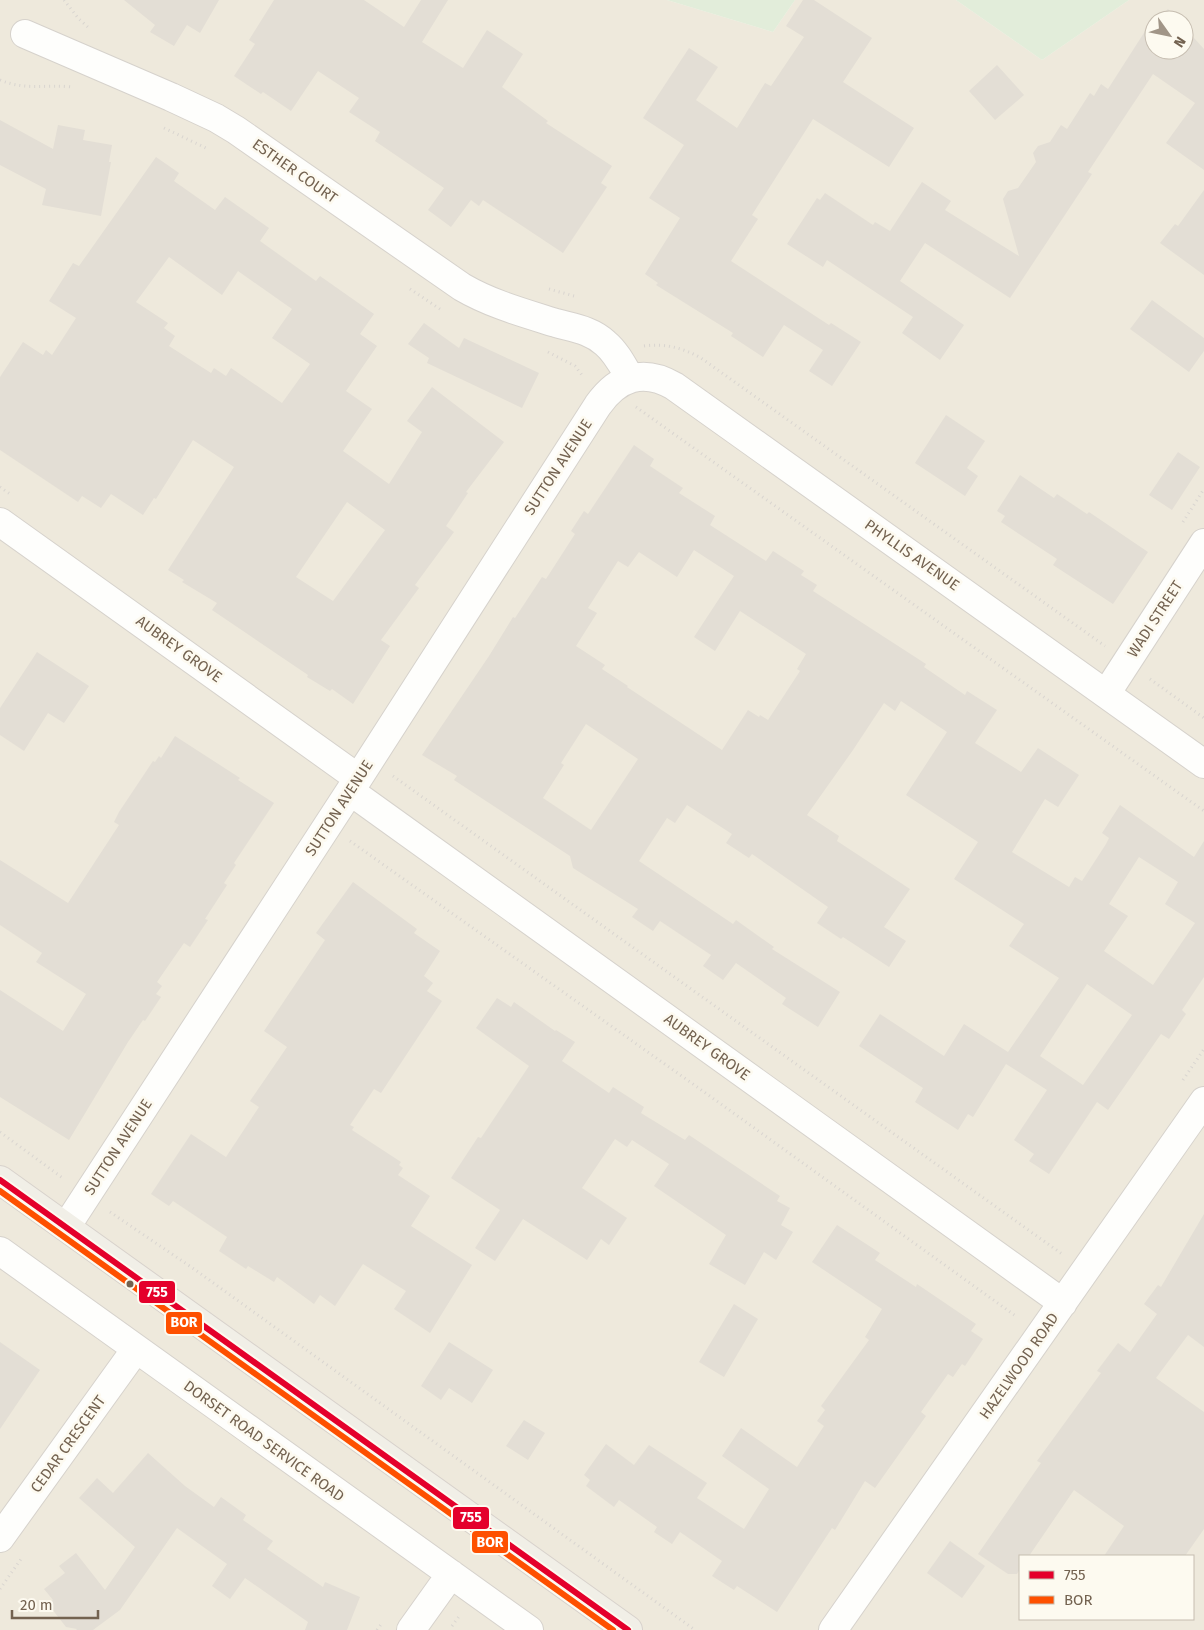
<svg xmlns="http://www.w3.org/2000/svg" width="1204" height="1630" font-family="'Fira Sans',sans-serif">
  <style>
    .residential { fill: #eee9dc; fill-rule: evenodd }
    .green { fill: #e2edda }
    .building { fill: #e3ded5; fill-rule: evenodd }
    .lines { fill: none; stroke-linecap: round; stroke-linejoin: round }
    .street-casing { stroke: #d6d2cc; stroke-width: 30 }
    .primary-casing { stroke: #d8d2cc; stroke-width: 30 }
    .path { stroke: #d9d5d0; stroke-width: 3; stroke-dasharray: 1 4; stroke-linecap: butt }
    .street { stroke: #fefefc; stroke-width: 28 }
    .primary { stroke: #f1efe7; stroke-width: 28 }
    .bus-1-casing { stroke: #fdfaf0; stroke-width: 10 }
    .bus-2-casing { stroke: #fdfaf0; stroke-width: 10 }
    .bus-1 { stroke: #e4002b; stroke-width: 6 }
    .bus-2 { stroke: #fe5000; stroke-width: 6 }
    .bus-dot { fill: #736250; stroke: #fdfaf0; stroke-width: 2 }
    .labels { text-anchor: middle; dominant-baseline: central; stroke-width: 5; stroke-linejoin: round; paint-order: stroke }
    .street-label { font-size: 15px; fill: #736250; stroke: #fdfaf0 }
    .line-badge { stroke: #fdfaf0; stroke-width: 2 }
    .badge-label { font-size: 14px; text-anchor: middle; font-weight: bold; fill: #fff }
  </style>
  <rect width="100%" height="100%" fill="#f6f5ee"/>
  <path class="residential" d="M0,0H667L773,32L795,0H956L1042,60L1129,0H1204V1630H0ZM1154,20H1184V50H1154ZM1020,1556H1193V1619H1020Z"/>
  <path class="green" d="M667,0H795L773,32Z
    M956,0H1129L1042,60Z"/>
  <path class="building" d="M124,0H219L200,33L187,25L174,46L150,32L155,25Z
    M274,0H364L404,27L421,0H448L422,42L463,68L487,30L523,54L502,87L548,121L546,123L612,166L601,183L607,187L563,253L483,200L479,206L471,200L451,227L428,210L444,188L375,141L380,132L349,112L359,98L318,71L291,111L263,92L261,94L234,76L255,44L249,40Z
    M803,0H814L872,38L843,82L914,128L889,167L813,119L752,215L758,219L731,261L829,325L831,323L861,342L832,386L809,371L823,350L784,325L763,357L731,336L733,333L656,285L658,283L645,274L680,218L649,198L684,145L643,118L689,48L718,67L696,100L737,128L765,83L771,86L804,37L786,26Z
    M1168,9L1178,20H1155Z
    M1154,21V50H1184V27L1204,49V170L1166,143L1195,103L1153,74L1088,172L1092,174L1010,298L925,243L900,281L964,325L940,360L902,333L913,317L827,260L823,267L787,244L817,198L820,200L825,193L873,225L875,222L890,231L922,182L951,201L945,210L1019,256L1003,199L1008,191L1018,188L1036,162L1033,153L1038,146L1050,142L1061,125L1067,129L1090,93L1094,96L1101,84L1108,89L1149,25Z
    M997,65L1024,95L995,120L969,91Z
    M0,120L53,149L58,125L85,130L83,140L112,145L109,162H111L101,216L42,205L46,189L0,165Z
    M156,157L179,173L174,181L215,210L225,197L269,228L260,241L316,281L320,276L374,314L360,334L377,346L346,391L372,409L343,451L389,484L422,432L407,421L432,387L504,442L466,492L468,493L446,526L454,532L415,585L419,588L381,640L390,646L353,704L332,689L330,691L307,677L308,675L212,610L217,603L182,582L184,580L168,570L234,467L193,440L156,499L154,498L143,515L111,494L101,508L82,496L78,502L0,450V377L23,342L43,355L46,350L52,355L76,318L49,301L73,263L79,266ZM169,257L222,295L238,271L292,309L272,338L310,364L282,403L231,368L226,376L214,368L211,373L169,346L175,336L164,328L168,323L136,302ZM347,502L385,530L333,601L296,577Z
    M1204,190V275L1160,243L1175,224L1178,226Z
    M1152,300L1204,338V351L1189,372L1130,329Z
    M424,323L459,348L464,338L539,373L522,408L427,363L429,358L408,344Z
    M946,415L985,441L967,468L978,476L965,496L915,463Z
    M634,445L654,459L650,466L683,488L679,493L715,516L710,525L766,561L773,551L804,571L801,575L817,585L813,591L926,664L924,667L965,695L967,691L997,710L975,743L1021,772L1038,748L1079,775L1058,807L1045,799L1012,852L1069,887L1075,877L1082,881L1106,844L1109,838L1102,833L1120,805L1194,857L1204,841V977L1182,1010L1186,1014L1169,1039L1161,1034L1108,1110L1097,1102L1049,1174L1029,1161L1034,1154L1014,1140L1047,1090L1006,1064L973,1117L968,1114L958,1130L915,1102L923,1088L859,1046L880,1014L944,1056L964,1024L1008,1052L1059,978L1009,946L1024,924L954,879L978,842L906,795L947,732L901,701L895,711L884,703L853,750L807,815L839,836L837,841L910,889L884,927L906,941L889,967L843,937L841,939L817,923L828,907L752,854L749,858L726,843L732,834L687,805L675,823L667,818L639,861L733,924L736,920L774,947L772,949L840,992L818,1027L782,1004L786,998L736,963L723,980L703,966L711,955L660,921L653,931L632,917L638,909L573,868L570,856L454,780L457,776L422,755L489,656L513,617L515,618L542,577L546,579L575,534L571,531L584,511L588,514ZM694,550L734,576L694,637L715,651L740,611L806,654L797,669L800,671L768,720L760,715L759,717L748,710L722,750L627,687L628,686L602,669L605,665L576,646L597,613L588,608L618,561L628,567L639,552L677,577ZM586,724L638,759L591,830L543,798L564,765L561,763ZM1139,857L1178,882L1165,904L1195,923L1153,985L1104,951L1128,916L1109,904ZM1087,984L1132,1015L1083,1085L1040,1056Z
    M1178,452L1200,467L1172,510L1149,495Z
    M1020,475L1054,498L1057,494L1087,514L1089,512L1148,552L1113,604L1053,565L1057,559L1001,522L1005,516L997,511Z
    M37,652L89,686L64,723L48,713L24,751L0,735V708Z
    M175,736L240,778L238,780L274,803L234,863L236,865L224,883L227,885L205,919L208,920L190,947L184,943L157,982L162,986L156,994L161,997L145,1021L143,1020L128,1042L69,1140L0,1097V990L63,1031L86,994L36,962L42,953L0,925V860L68,903L119,825L114,822L119,812L153,761L155,762L159,756L161,758Z
    M353,882L417,929L414,933L440,951L424,976L433,983L427,991L442,1001L381,1093L374,1089L350,1125L354,1127L352,1130L401,1162L399,1165L403,1168L398,1175L430,1196L411,1226L472,1265L430,1333L394,1309L406,1291L363,1264L335,1306L320,1295L314,1304L277,1277L274,1282L248,1266L246,1269L219,1251L227,1237L173,1201L169,1206L151,1194L191,1134L226,1157L259,1107L250,1101L287,1047L264,1031L325,940L316,933Z
    M497,998L511,1007L514,1002L555,1031L556,1030L575,1042L562,1061L609,1093L613,1087L644,1107L641,1113L685,1140L689,1135L780,1196L777,1201L790,1208L781,1225L793,1232L776,1260L764,1252L745,1285L709,1264L726,1235L654,1186L669,1164L632,1140L627,1147L615,1139L582,1188L627,1218L609,1245L601,1239L587,1260L523,1219L495,1261L475,1248L500,1210L451,1178L478,1137L481,1138L529,1066L476,1028Z
    M1204,1214V1347L1188,1335L1156,1378L1204,1412V1529L1185,1556H1104L1124,1526L1074,1490L1029,1556H1020V1569L1017,1574H1008L978,1554L1041,1463L1037,1461L1101,1373L1097,1371L1118,1343L1130,1352L1157,1314L1144,1304L1158,1285L1161,1287Z
    M837,1225L880,1253L875,1260L916,1287L917,1284L976,1324L971,1331L983,1339L965,1366L962,1364L953,1377L948,1374L921,1412L926,1416L875,1488L865,1481L835,1530L832,1528L777,1612L737,1586L734,1590L712,1576L722,1561L680,1532L672,1544L654,1532L657,1527L619,1500L614,1507L586,1486L590,1480L584,1475L606,1444L634,1465L649,1445L707,1483L697,1498L744,1529L769,1489L722,1456L741,1428L797,1467L824,1426L817,1421L825,1410L821,1406L869,1340L865,1337L882,1309L812,1262Z
    M734,1304L758,1319L724,1377L699,1362Z
    M0,1342L40,1370L0,1429Z
    M449,1342L493,1370L472,1403L449,1388L441,1400L421,1386Z
    M524,1420L545,1433L528,1460L506,1446Z
    M148,1453L185,1486L214,1507L221,1497L246,1515L243,1520L273,1541L267,1549L323,1587L325,1582L360,1597L347,1630H305L308,1622L245,1578L230,1599L212,1586L227,1564L177,1528L120,1610L93,1630H76L77,1629L66,1627L48,1604L53,1600L44,1589L65,1573L59,1566L76,1553L105,1590L135,1547L79,1498L97,1478L113,1493Z
    M950,1541L985,1566L962,1598L927,1573Z"/>
  <g class="lines">
    <defs>
      <path id="street" d="M25,34L171,97L216,118L236,130L462,287C491,304 524,313 556,323C574,328 591,330 605,343C616,352 623,366 630,378
        M0,522L358,778
        M1106,694L1204,543
        M350,791L1063,1303
        M66,1227L350,791L598,405C618,377 643,368 674,386L1204,764
        M0,1251L529,1630
        M0,1538L136,1349
        M411,1630L451,1574
        M833,1630L1204,1101"/>
      <path id="primary" d="M0,1180L628,1630"/>
    </defs>
    <use href="#street" class="street-casing"/>
    <use href="#primary" class="primary-casing"/>
    <path class="path" d="M64,0L78,18L90,29
      M0,80C27,91 45,84 72,87
      M164,128L206,148
      M410,289L440,309
      M549,289L574,296
      M644,346C665,343 683,348 701,358L1105,646
      M548,352L575,366L582,375
      M636,407L1204,811
      M0,487L10,494
      M1183,522L1204,489
      M1150,679L1204,718
      M393,776L1062,1254
      M350,841L700,1089L1017,1317
      M1183,1080L1204,1049
      M0,1132L64,1179
      M110,1212L194,1269L695,1630
      M0,1589L21,1559
      M452,1626L460,1615
      M377,1630L382,1623"/>
    <use href="#street" class="street"/>
    <use href="#primary" class="primary"/>
    <defs>
      <path id="bus-1" d="M0,1180L628,1630"/>
      <path id="bus-2" d="M0,1191L613,1630"/>
    </defs>
    <use href="#bus-1" class="bus-1-casing"/>
    <use href="#bus-2" class="bus-2-casing"/>
    <use href="#bus-1" class="bus-1"/>
    <use href="#bus-2" class="bus-2"/>
  </g>
  <circle class="bus-dot" cx="130" cy="1284" r="4.5"/>
  <g class="labels">
    <g class="street-label">
      <text transform="translate(295 171) rotate(35)">ESTHER COURT</text>
      <text transform="translate(558 467) rotate(-57)">SUTTON AVENUE</text>
      <text transform="translate(912 555) rotate(35)">PHYLLIS AVENUE</text>
      <text transform="translate(1155 619) rotate(-57)">WADI STREET</text>
      <text transform="translate(179 649) rotate(36)">AUBREY GROVE</text>
      <text transform="translate(339 808) rotate(-57)">SUTTON AVENUE</text>
      <text transform="translate(707 1047) rotate(36)">AUBREY GROVE</text>
      <text transform="translate(118 1147) rotate(-57)">SUTTON AVENUE</text>
      <text transform="translate(1019 1366) rotate(-55)">HAZELWOOD ROAD</text>
      <text transform="translate(264 1441) rotate(36)">DORSET ROAD SERVICE ROAD</text>
      <text transform="translate(68 1444) rotate(-54)">CEDAR CRESCENT</text>
    </g>
  </g>
  <g class="line-badge">
    <rect x="138" y="1280" width="38" height="24" rx="5" fill="#e4002b"/>
    <rect x="165" y="1311" width="38" height="24" rx="5" fill="#fe5000"/>
    <rect x="452" y="1506" width="38" height="24" rx="5" fill="#e4002b"/>
    <rect x="471" y="1530" width="38" height="24" rx="5" fill="#fe5000"/>
  </g>
  <g class="badge-label">
    <text x="157" y="1297">755</text>
    <text x="184" y="1327">BOR</text>
    <text x="471" y="1522">755</text>
    <text x="490" y="1547">BOR</text>
  </g>
  <rect x="1019" y="1555" width="175" height="65" fill="#fdfaf0" stroke="#c6bdb0"/>
  <rect x="1029" y="1571" width="25" height="8" fill="#e4002b" stroke="#c6bdb0"/>
  <text x="1064" y="1580" font-size="15" fill="#736250">755</text>
  <rect x="1029" y="1596" width="25" height="8" fill="#fe5000" stroke="#c6bdb0"/>
  <text x="1064" y="1605" font-size="15" fill="#736250">BOR</text>
  <g transform="translate(1169 35) rotate(123)"><circle r="24" fill="#fdfaf0" stroke="#c6bdb0"/>
  <path d="M0-4L9 19L0 12L-9 19Z" fill="#a19587"/>
  <text y="-8" font-size="14" font-weight="bold" text-anchor="middle" fill="#736250">N</text>
  </g>
  <path d="M12 1610v8h86v-8" fill="none" stroke="#736250" stroke-width="2.5"/>
  <text x="20" y="1610" font-size="15" fill="#736250" stroke="#fdfaf0" stroke-width="4" paint-order="stroke">20 m</text>
</svg>
